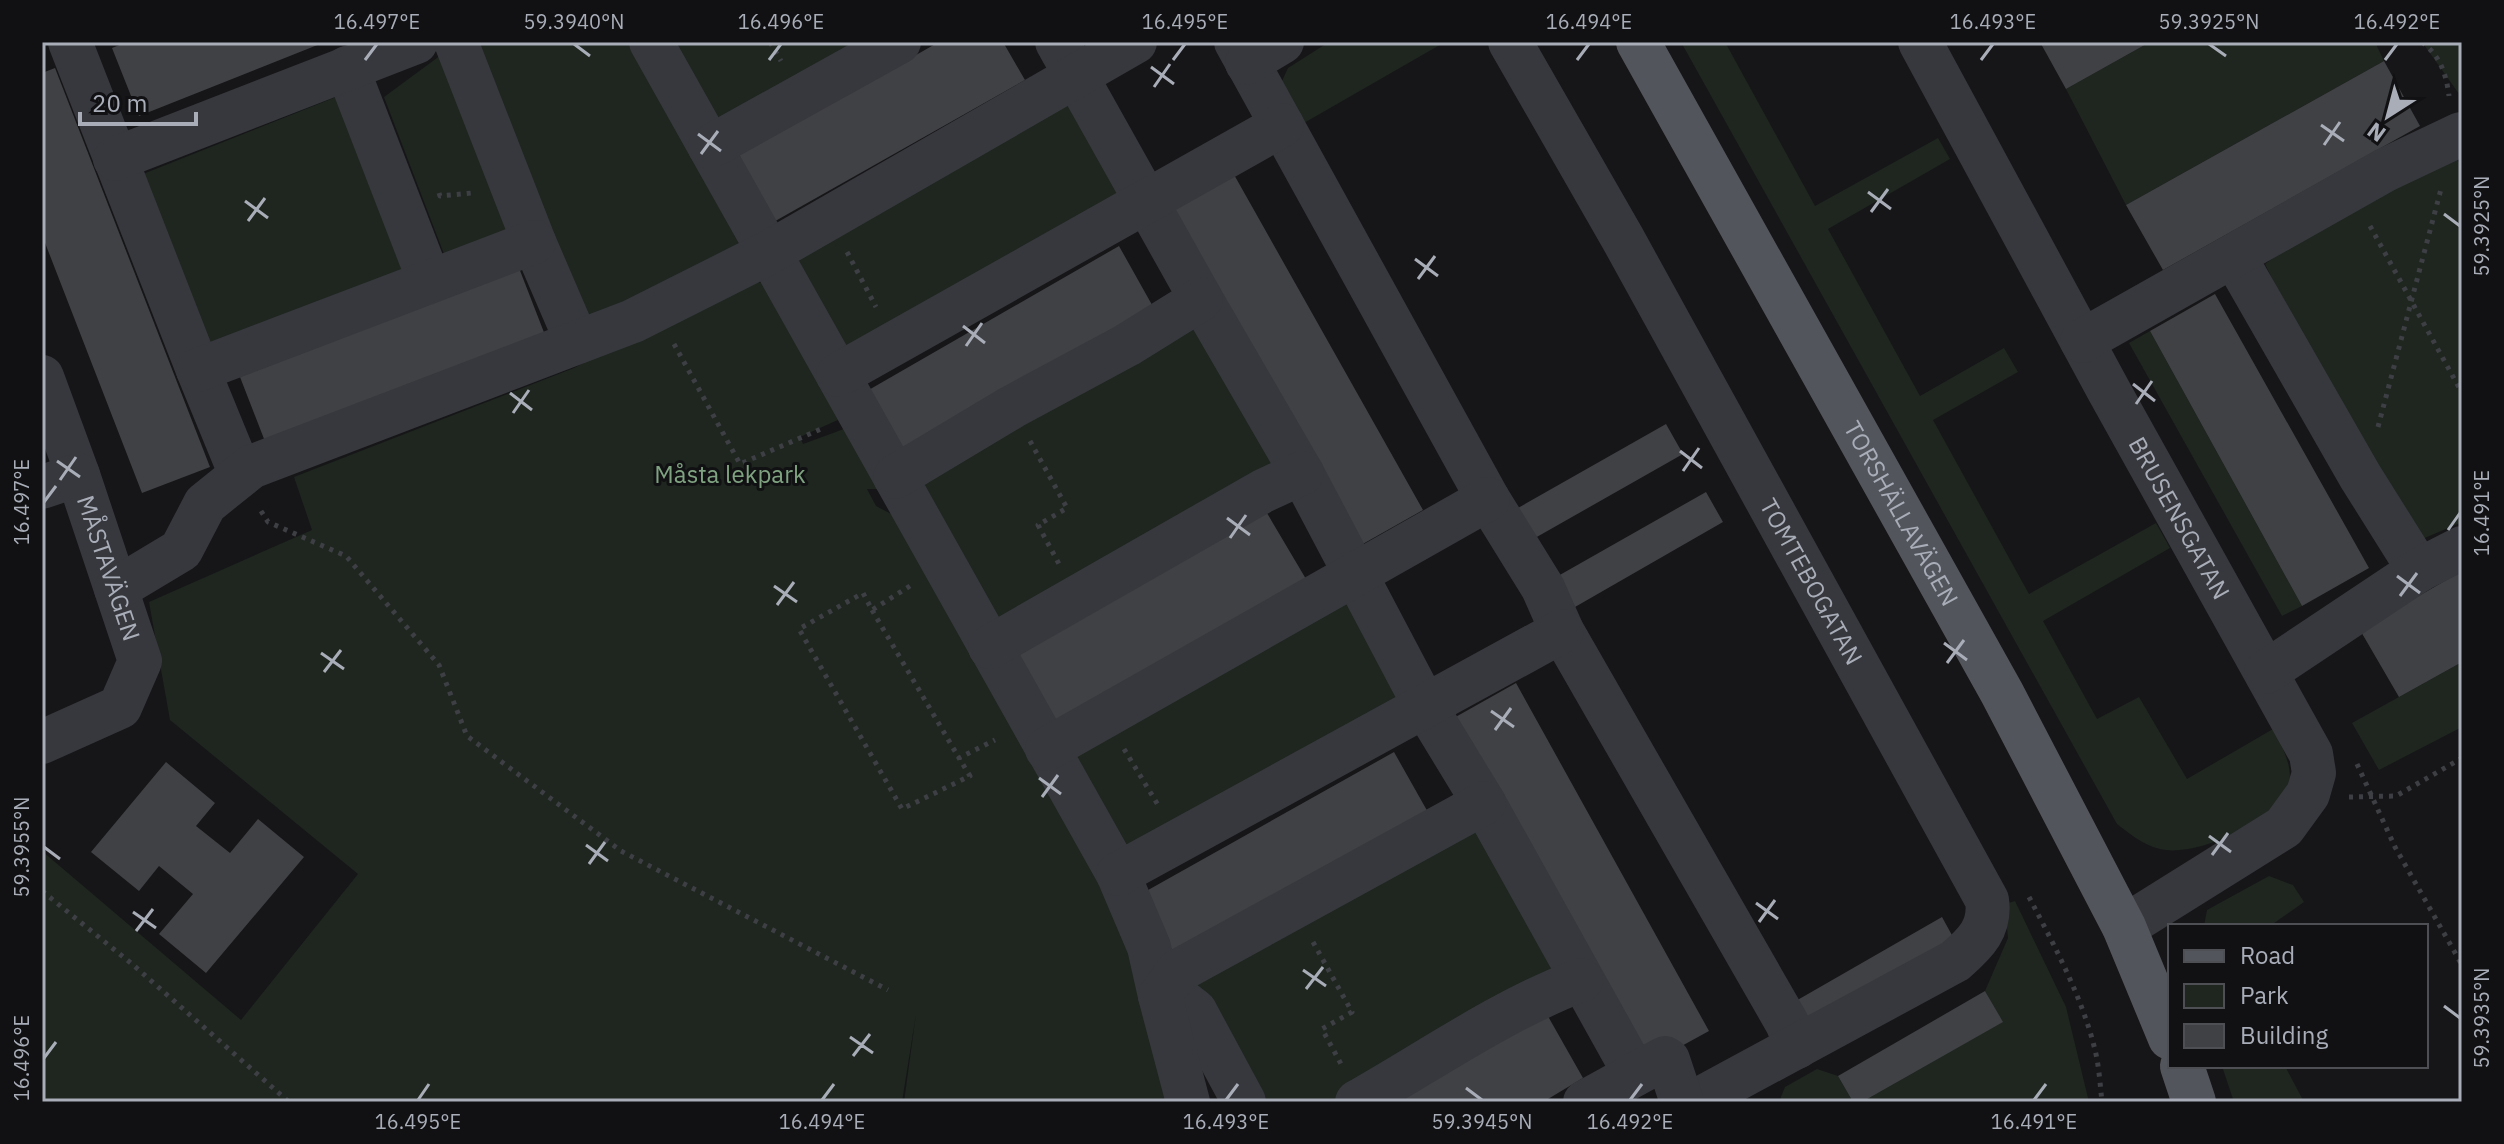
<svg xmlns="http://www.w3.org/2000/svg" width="2504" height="1144" font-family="'IBM Plex Sans',sans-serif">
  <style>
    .green { fill: #1e261f }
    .building { fill: #404145 }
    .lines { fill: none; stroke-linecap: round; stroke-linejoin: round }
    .path { stroke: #3d3f44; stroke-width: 5; stroke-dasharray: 4 6; stroke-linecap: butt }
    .minor { stroke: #37383d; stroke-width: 44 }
    .major { stroke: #53555c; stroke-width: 44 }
    .ticks { fill: none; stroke: #a8adb8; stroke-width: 3 }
    .labels { text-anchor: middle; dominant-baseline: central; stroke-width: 6; stroke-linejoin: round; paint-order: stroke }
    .park-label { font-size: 24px; fill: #7fa381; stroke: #111113 }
    .street-label { font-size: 24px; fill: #a8adb8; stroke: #111113 }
    .neatline { fill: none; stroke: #a8adb8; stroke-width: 3 }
    .ticks-label { font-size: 20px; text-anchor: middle; fill: #a8adb8 }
  </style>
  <rect width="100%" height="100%" fill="#161618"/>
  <path class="green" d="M458,42H628L738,242L736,258L592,337Z
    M653,42H895L713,146Z
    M1329,42H1445L1297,127L1282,81L1288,68Z
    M1681,42H1725L1815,206L1938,138L1950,159L1828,229L1920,396L2004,348L2018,372L1933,420L2029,594L2156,523L2170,548L2043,621L2097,719L2139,697L2187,779L2273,729C2281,745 2295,768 2288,788C2275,822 2195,858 2160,849C2143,845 2130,834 2117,824Z
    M2150,42H2375L2384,61L2126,205L2066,89Z
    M2422,42H2462V98Z
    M441,55L512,240L444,254L384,97Z
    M1070,96L1128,203L848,364L784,259Z
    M336,97L412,287L204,369L128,180Z
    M2457,159L2462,169V522L2420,540L2335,408L2265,264L2340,211Z
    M744,280L763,283L840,419L800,437L803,444L844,429L879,489H867L876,506L895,516L1127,934L1170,1102H904L916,1014L902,1102H42V851L241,1020L358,874L170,720L149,602L312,530L294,477L574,368Z
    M1194,320L1286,481L998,646L906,485Z
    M2150,331L2302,606L2282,616L2129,343Z
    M1351,596L1409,703L1130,864L1065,759Z
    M2462,662V727L2379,770L2352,723Z
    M1474,824L1566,985L1361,1102H1251L1186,989Z
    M2269,876L2293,885L2304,902L2270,926H2204L2207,910Z
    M2015,901L2066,1007L2089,1102H1862L2002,1022L1985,991L2008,938L2005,904Z
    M2222,1066H2285L2304,1102H2234Z
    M1817,1069L1838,1076L1853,1102H1779L1785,1087Z"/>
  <path class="building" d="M127,42H325L139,116L112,48Z
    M939,42H1003L1025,80L770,224L732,159Z
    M2040,42H2150L2066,89Z
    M2384,61L2420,126L2163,270L2126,205Z
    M55,68L210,467L142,493L42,235V73Z
    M1228,164L1423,510L1361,545L1165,199Z
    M1119,246L1156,312L897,460L860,395Z
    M519,268L545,335L266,444L240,377Z
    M2215,294L2369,568L2302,606L2150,331Z
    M1666,424L1683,454L1535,538L1518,508Z
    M1706,492L1723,522L1575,607L1558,576Z
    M1264,508L1306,579L1054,725L1013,654Z
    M2462,571V662L2399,697L2360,630Z
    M1516,683L1709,1031L1645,1066L1452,719Z
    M1394,752L1429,814L1176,957L1141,894Z
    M166,762L215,803L196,826L230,853L258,819L304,857L206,973L159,934L193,894L159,866L139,891L91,852Z
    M1942,917L1959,948L1812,1032L1794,1002Z
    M1985,991L2003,1022L1862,1102H1853L1838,1076Z
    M1545,1011L1583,1078L1543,1102H1389Z"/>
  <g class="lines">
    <path class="path" d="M770,42L781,61
      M2422,42C2440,56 2446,73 2449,96
      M439,193L440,196L472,193
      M2370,226L2462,393
      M847,252L876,307
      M674,344L740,464L821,429
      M2378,427L2441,189
      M1030,441L1067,508L1038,525L1059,564
      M261,511L268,522L346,556L439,665L467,736L621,851L888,990
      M910,586L872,610L863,593L799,629L902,809L970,776L959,758L995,740
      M872,610L959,758
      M1124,749L1158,805
      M2357,764L2395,847L2462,965
      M2349,797L2396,796L2462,758
      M42,891L132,964L289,1102
      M2029,897C2054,945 2081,995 2094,1046C2099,1064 2100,1084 2102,1102
      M1313,942L1352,1012L1322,1029L1341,1064"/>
    <g class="minor">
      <path d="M70,42L198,370L241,475"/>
      <path d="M456,42L534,242L577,342"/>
      <path d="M651,42L1118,874L1149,947L1160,996L1172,993L1195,1011L1244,1102"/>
      <path d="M1057,42L1201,299L1302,473L1425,706L1484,803L1635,1074"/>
      <path d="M1236,42L1488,499L1543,588L1562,631L1787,1023L1797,1047"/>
      <path id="s1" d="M1510,42L1623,239L1987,900C1991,928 1976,943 1955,961L1694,1102"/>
      <path id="s2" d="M1920,42L2109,391L2311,754L2314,773L2308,794L2284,827L2124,927"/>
      <path d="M1247,63L1282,42"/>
      <path d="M347,68L429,280"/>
      <path d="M710,147L899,42"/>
      <path d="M115,159L416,42"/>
      <path d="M2234,256L2360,476L2419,570"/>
      <path d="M2082,341L2385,170L2461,134"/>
      <path d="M198,370L534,242"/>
      <path d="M838,375L1282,125"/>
      <path d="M42,377L78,475"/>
      <path d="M895,477L1012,407L1127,345L1201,299"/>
      <path id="s3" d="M42,487L78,475L140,661L120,707L42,742"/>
      <path d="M116,589L181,550L205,504L251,467L633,321L770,252L1135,42"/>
      <path d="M990,647L1263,491L1302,473"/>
      <path d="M2266,672L2419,570L2462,548"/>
      <path d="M1047,749L1488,499"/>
      <path d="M1118,874L1562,631"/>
      <path d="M1188,1102L1160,996L1178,971L1484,803"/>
      <path d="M1357,1102C1431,1060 1502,1010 1581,980"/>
      <path d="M1585,1102L1665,1058L1668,1060L1682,1102"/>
    </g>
    <g class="major">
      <path id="s4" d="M1638,42L2002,693L2124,927L2170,1038"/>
      <path d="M2182,1066L2194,1102"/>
    </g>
  </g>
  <path class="ticks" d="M574,44L590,56M2209,44L2226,56M365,60L377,44M769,60L781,44M1173,60L1185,44M1577,60L1589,44M1981,60L1993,44M2385,60L2397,44M1151,67L1174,84M1154,87L1170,64M2321,125L2344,141M698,134L721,151M2324,145L2340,122M701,154L718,131M1868,192L1891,209M245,201L268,218M1871,212L1888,189M2444,214L2460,226M248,221L265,198M1415,259L1438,276M1418,279L1435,256M963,326L985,343M966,346L982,323M2133,384L2155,401M510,393L532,410M2136,404L2152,381M513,413L529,390M1680,451L1702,468M57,461L80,477M1683,471L1699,448M60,480L76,457M44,502L56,486M1227,518L1250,535M2448,530L2460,513M1230,538L1246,515M2397,576L2420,593M774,586L797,602M2400,596L2417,573M777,605L794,582M1944,643L1967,660M321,653L344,669M1947,663L1964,640M324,672L341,650M1491,711L1514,727M1495,730L1511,708M1039,778L1061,794M1042,797L1058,775M2209,836L2231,852M586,845L608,861M44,847L60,859M2212,855L2228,833M589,864L605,842M1756,903L1778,919M133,912L156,928M1759,922L1775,900M136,931L153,909M1303,970L1326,986M1306,989L1323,967M2444,1006L2460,1018M850,1037L873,1053M853,1056L870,1034M44,1058L56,1042M1466,1088L1482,1100M418,1100L429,1084M822,1100L834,1084M1226,1100L1238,1084M1630,1100L1642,1084M2034,1100L2046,1084"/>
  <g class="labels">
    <g class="park-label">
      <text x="730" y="474">Måsta lekpark</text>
    </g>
    <g class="street-label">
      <text stroke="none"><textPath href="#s4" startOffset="540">TORSHÄLLAVÄGEN</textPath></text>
      <text stroke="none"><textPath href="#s2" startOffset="542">BRUSENSGATAN</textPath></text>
      <text stroke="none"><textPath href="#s3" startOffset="136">MÅSTAVÄGEN</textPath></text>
      <text stroke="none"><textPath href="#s1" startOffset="618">TOMTEBOGATAN</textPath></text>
    </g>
  </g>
  <rect width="2504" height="1144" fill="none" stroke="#111113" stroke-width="88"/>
  <rect x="2168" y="924" width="260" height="144" fill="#111113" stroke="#4d4f55" stroke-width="2"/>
  <rect x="2184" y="950" width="40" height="12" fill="#53555c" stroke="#4d4f55" stroke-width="2"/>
  <text x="2240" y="964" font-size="24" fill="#a8adb8">Road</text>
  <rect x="2184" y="984" width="40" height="24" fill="#1e261f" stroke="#4d4f55" stroke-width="2"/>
  <text x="2240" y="1004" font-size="24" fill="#a8adb8">Park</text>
  <rect x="2184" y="1024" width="40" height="24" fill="#404145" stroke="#4d4f55" stroke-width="2"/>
  <text x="2240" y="1044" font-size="24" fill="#a8adb8">Building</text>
  <g transform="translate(2388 116) rotate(216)" stroke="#111113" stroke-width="6" paint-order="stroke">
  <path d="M0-6L14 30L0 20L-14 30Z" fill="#a8adb8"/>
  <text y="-12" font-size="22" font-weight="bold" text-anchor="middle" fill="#a8adb8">N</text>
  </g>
  <path d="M80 112v12h116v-12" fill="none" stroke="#a8adb8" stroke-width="4"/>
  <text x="92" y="112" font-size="24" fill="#a8adb8" stroke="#111113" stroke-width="6" paint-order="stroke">20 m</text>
  <rect x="44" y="44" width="2416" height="1056" class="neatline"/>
  <g class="ticks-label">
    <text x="377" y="29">16.497°E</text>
    <text x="574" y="29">59.3940°N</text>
    <text x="781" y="29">16.496°E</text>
    <text x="1185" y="29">16.495°E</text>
    <text x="1589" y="29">16.494°E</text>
    <text x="1993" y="29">16.493°E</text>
    <text x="2209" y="29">59.3925°N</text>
    <text x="2397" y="29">16.492°E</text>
    <text transform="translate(2482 226) rotate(-90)" y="7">59.3925°N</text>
    <text transform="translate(22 502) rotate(-90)" y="7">16.497°E</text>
    <text transform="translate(2482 513) rotate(-90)" y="7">16.491°E</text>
    <text transform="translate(22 847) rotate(-90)" y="7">59.3955°N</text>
    <text transform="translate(2482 1018) rotate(-90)" y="7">59.3935°N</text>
    <text transform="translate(22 1058) rotate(-90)" y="7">16.496°E</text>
    <text x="418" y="1129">16.495°E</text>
    <text x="822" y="1129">16.494°E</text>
    <text x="1226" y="1129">16.493°E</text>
    <text x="1482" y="1129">59.3945°N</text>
    <text x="1630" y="1129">16.492°E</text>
    <text x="2034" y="1129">16.491°E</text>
  </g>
</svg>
